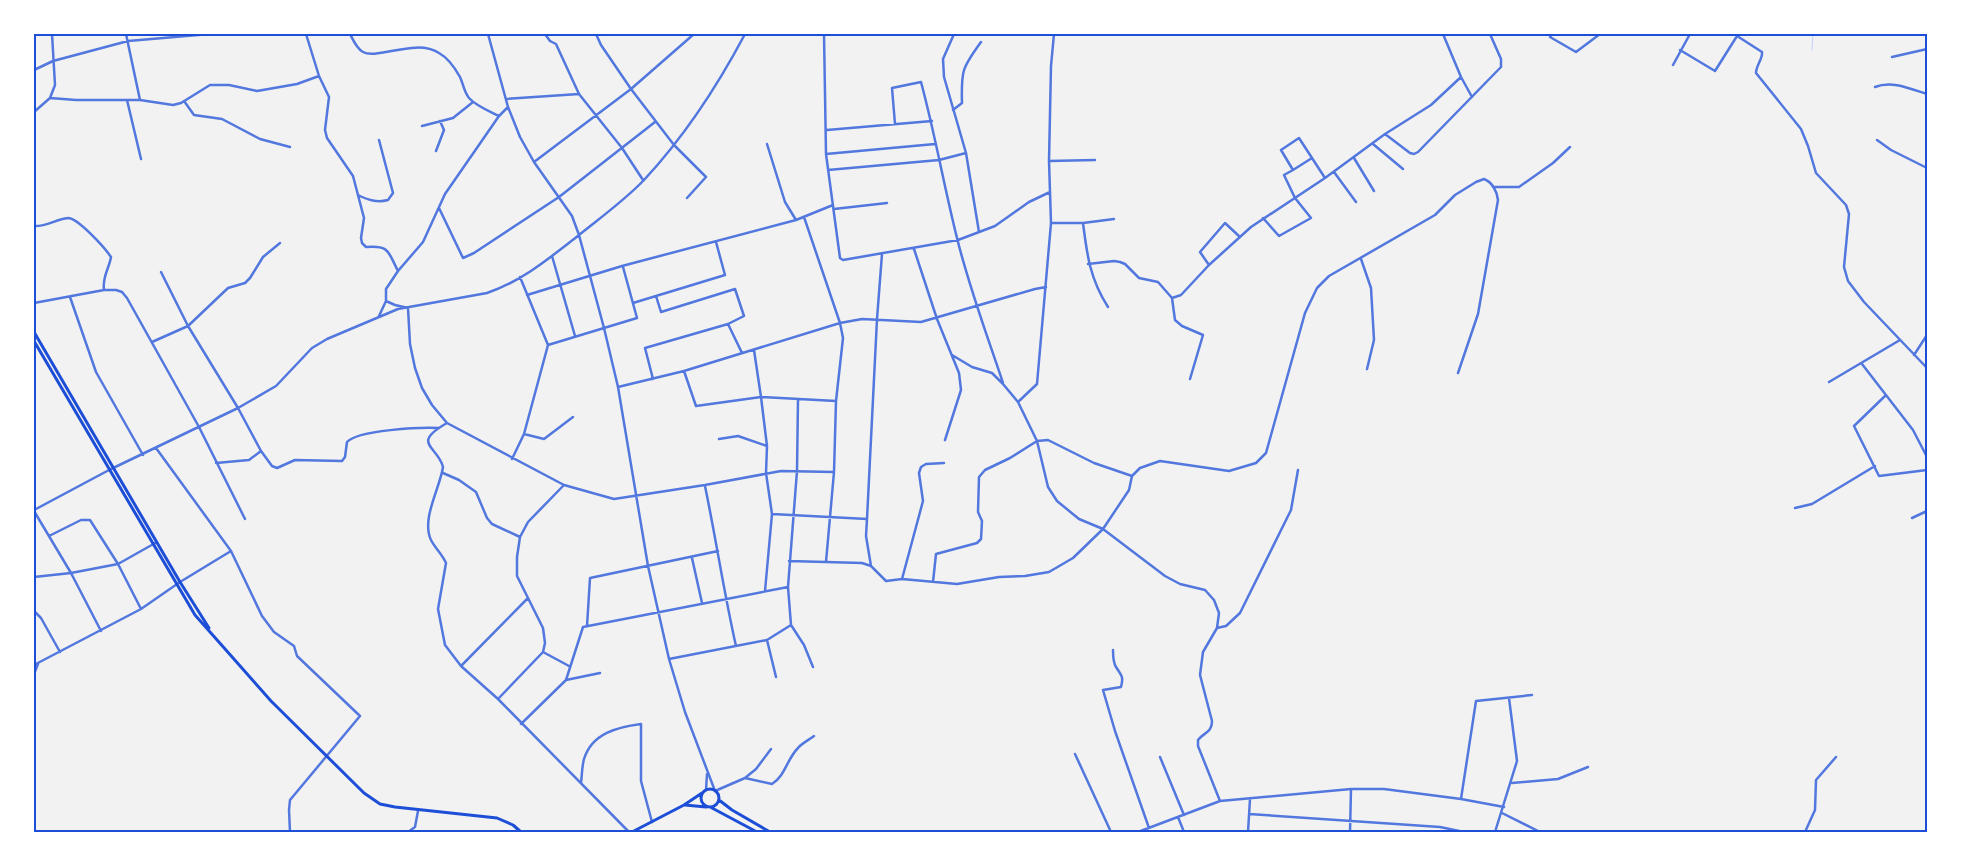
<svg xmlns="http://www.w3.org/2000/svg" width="1961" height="866" font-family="Commissioner,sans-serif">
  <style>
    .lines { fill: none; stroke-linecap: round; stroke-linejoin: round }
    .stream { stroke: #bfd3fe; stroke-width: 1 }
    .minor { stroke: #5277de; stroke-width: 2.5 }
    .secondary { stroke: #1d4ed8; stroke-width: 3 }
    .neatline { fill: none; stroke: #1d4ed8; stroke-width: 2 }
  </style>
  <rect width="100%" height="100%" fill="#f2f2f2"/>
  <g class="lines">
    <path class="stream" d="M1812,50L1813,34"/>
    <path class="minor" d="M126,34L140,100
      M306,34L319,76L329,97L325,130L327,138L353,176L364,218L361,238L362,243L366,247C390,245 388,252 398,271
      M350,34C353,40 357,49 363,52C377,60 416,38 439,53C448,58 455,68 460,77C463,83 464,92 469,98C476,106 489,111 499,116
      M488,34L508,107L520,137L534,162L572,216L579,235L604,328L618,387L648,566L669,659L685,712L715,791L745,778L772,784C785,776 787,759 798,748C802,743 809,740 814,736
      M545,34L550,41L556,44L579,94L622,148L643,180
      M596,34L601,45L631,89L674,145L706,177L687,198
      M824,34L826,154L840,258L843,260L958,240L995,226L1029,202L1050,192
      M954,34L943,59L944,77L966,153L979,232
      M1443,34L1461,77L1472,97
      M1552,34L1550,37L1576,52L1600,34
      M1734,34L1762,52C1763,59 1756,65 1756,73L1801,129L1808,146L1816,173L1846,205L1849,214L1844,267L1848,281L1864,302L1927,368
      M1680,50L1715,71L1737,36
      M1892,57L1927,49
      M1673,65L1690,34
      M34,70L53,61L128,41L210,34
      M1875,87C1892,80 1911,89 1927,94
      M50,98L76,100H140L173,105L181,103L210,85H229L257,91L297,84L319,76
      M506,99L579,94
      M127,100L141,159
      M184,101L194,115L222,119L260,139L290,147
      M953,110L962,103C961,71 962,68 981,42
      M34,112L50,98L55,85L52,34
      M895,124L892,88L921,82C935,134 944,186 957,238C969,287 987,335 1003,383
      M422,126L453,118L473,102
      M827,130L932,121
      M1385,134L1410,153L1414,154L1418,152L1501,67V59L1490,34
      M1877,140L1891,150L1927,168
      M767,144L785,202L796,220
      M1373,144L1403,169
      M436,151L444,130L440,121
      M826,154L935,144
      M1354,158L1374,191
      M1049,161L1095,160
      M534,162L631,89L694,34
      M828,170L939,160L966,153
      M1293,170L1312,158
      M1334,172L1356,202
      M1493,187H1519L1553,163L1570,147
      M358,195C368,200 377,203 388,200L393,193L379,140
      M439,208L463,258L474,253L559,197L655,122
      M834,209L887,203
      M804,217L840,323L843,338L836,401L834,472L826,562
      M1263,218L1279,236L1311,218L1295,198L1284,175L1293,170L1281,150L1299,138L1325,178
      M1051,223H1083L1114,219
      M1083,223C1087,255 1090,279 1108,307
      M34,226C46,227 56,219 68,218C78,218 105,248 111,257C109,269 102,277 104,290
      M914,249L937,319L959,373L961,390L945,440
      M552,256L575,336
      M1361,259L1371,288L1374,340L1367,369
      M1088,264L1114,261L1120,262L1125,264L1139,278L1158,282L1172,298L1181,295L1209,265L1251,227L1325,178L1385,134L1431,105L1461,77
      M1209,265L1200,252L1225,223L1240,237
      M161,272L188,326L238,408L261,451L272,466L277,468L295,460L342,461L345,457L347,442C358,430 421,427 439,428
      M527,295L622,266L796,220L833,205
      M656,296L661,312L735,289L744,316L728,324
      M70,297L96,372L143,455
      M1172,298L1175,320L1182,326L1203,335L1190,379
      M386,301L395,305L408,308L410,344L415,368L422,388L432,405L447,423L564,485L614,499L705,485L781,471L834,472
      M34,303L104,290H116L122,292L127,298L199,427L245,519
      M633,303L725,275L716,242
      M379,316L386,301V289L398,271L423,242L445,194L499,116L508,107
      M152,342L188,326L228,288L245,283L250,278L263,257L280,243
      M548,345L637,318L623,267
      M754,350L761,397L767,446L766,473L772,514L765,591
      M952,355L972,367L992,373L1003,384L1018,402L1037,441L1048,487L1057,501L1079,519L1103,529L1165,576L1180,584L1205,590L1214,600L1219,613L1217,628L1203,652L1200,675L1212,721C1212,733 1204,732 1198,740V746L1220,801
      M1914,355L1927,335
      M1862,364L1913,430L1927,457
      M684,371L696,406L761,397L836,401
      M653,379L645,348L728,324L742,353
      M1829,382L1900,340
      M618,387L684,371L840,323L862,319L921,322L1035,289L1046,287
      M1885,396L1854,426L1879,476L1927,470
      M798,400L797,471L788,587L791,625L804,645L813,667
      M1018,402L1037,384L1051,223L1049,161L1051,66L1054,34
      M447,423C410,444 438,446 443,467C440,488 421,519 431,540C435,548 442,554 446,563L438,609L445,645L461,666L498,699L629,832
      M524,434L544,439L573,417
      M719,439L738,436L767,446
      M156,448L231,551L262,616L274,632L294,646L297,656L360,716L290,800L289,810L290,832
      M512,459L524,434L548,345L520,277
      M216,463L249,460L261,451
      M443,473L459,480L476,492L487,518L492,524L520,537
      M705,486C716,539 724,593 736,646
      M1795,508L1812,504L1875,466
      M34,510L109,470L238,408L276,386L312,348L327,339L398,309L487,293C520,282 547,260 574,239C597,220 623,202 644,180C684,137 718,85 745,34
      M34,511L71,573L101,631
      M772,514L867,519
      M1912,518L1927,511
      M49,536L81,520H90L118,564L141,609
      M692,558L702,603
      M789,561L862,563L871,566L886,581L902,579L957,584L999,577L1025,576L1049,572L1073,558L1103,529L1129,490L1132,476L1140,468L1160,461L1229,471L1256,463L1266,453L1305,313L1317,288L1329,276L1435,215L1455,195L1476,182L1484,179C1492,182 1497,191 1498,200L1478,314L1458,373
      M871,566L866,536L867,519L877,319L882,254
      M34,577L71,573L118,564L157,542
      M902,579L923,501L919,473L921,467L926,464L944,463
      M933,582L936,554L977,543L981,539L982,521L978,512L979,477L985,470L1010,458L1037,441L1048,440L1094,463L1132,476
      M34,611L41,618L60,652
      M587,626L590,578L718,551
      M1217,628L1226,626L1240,613L1291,510L1298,470
      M767,640L776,677
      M1113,650C1113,656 1113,662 1116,667C1121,675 1124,676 1121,687L1103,690L1115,731L1149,828
      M543,652L569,666
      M669,659L767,640L791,625
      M34,665L141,609L180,582L231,551
      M461,666L528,598
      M34,674L38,664
      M566,680L600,673
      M498,699L543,652L545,643L543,628L517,576V557L520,537L528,522L564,485
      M521,724L566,680L583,627L788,587
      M1075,754L1111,832
      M1160,757L1184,815
      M745,778L756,769L771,749
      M581,783C582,775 582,766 584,759C592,733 618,727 641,724V781L652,822
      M1512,783L1558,779L1588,767
      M706,790L707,774
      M1461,799L1476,701L1532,695
      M1502,813L1540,832
      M1249,814L1440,827L1464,832
      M1178,817L1184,832
      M408,832L415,827L418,811
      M1138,832L1220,801L1351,789H1384L1461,799L1504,807
      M1248,832L1250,799
      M1350,832L1351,789
      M1495,832L1517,761L1509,698
      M1805,832L1815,810L1816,780L1836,757"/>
    <path class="secondary" d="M34,332L180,582L209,628
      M34,341L195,615L271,701L364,793L380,804L395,807L497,818L513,825L521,832
      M701 798a9 9 0 1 1 18 0a9 9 0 1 1-18 0Z
      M719,800L732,810L770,832
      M685,805L706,807
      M712,808L757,832
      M632,832L684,805L702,793"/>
  </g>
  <rect width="1961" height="866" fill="none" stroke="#ffffff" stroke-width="70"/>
  <rect x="35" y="35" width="1891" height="796" class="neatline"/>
</svg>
